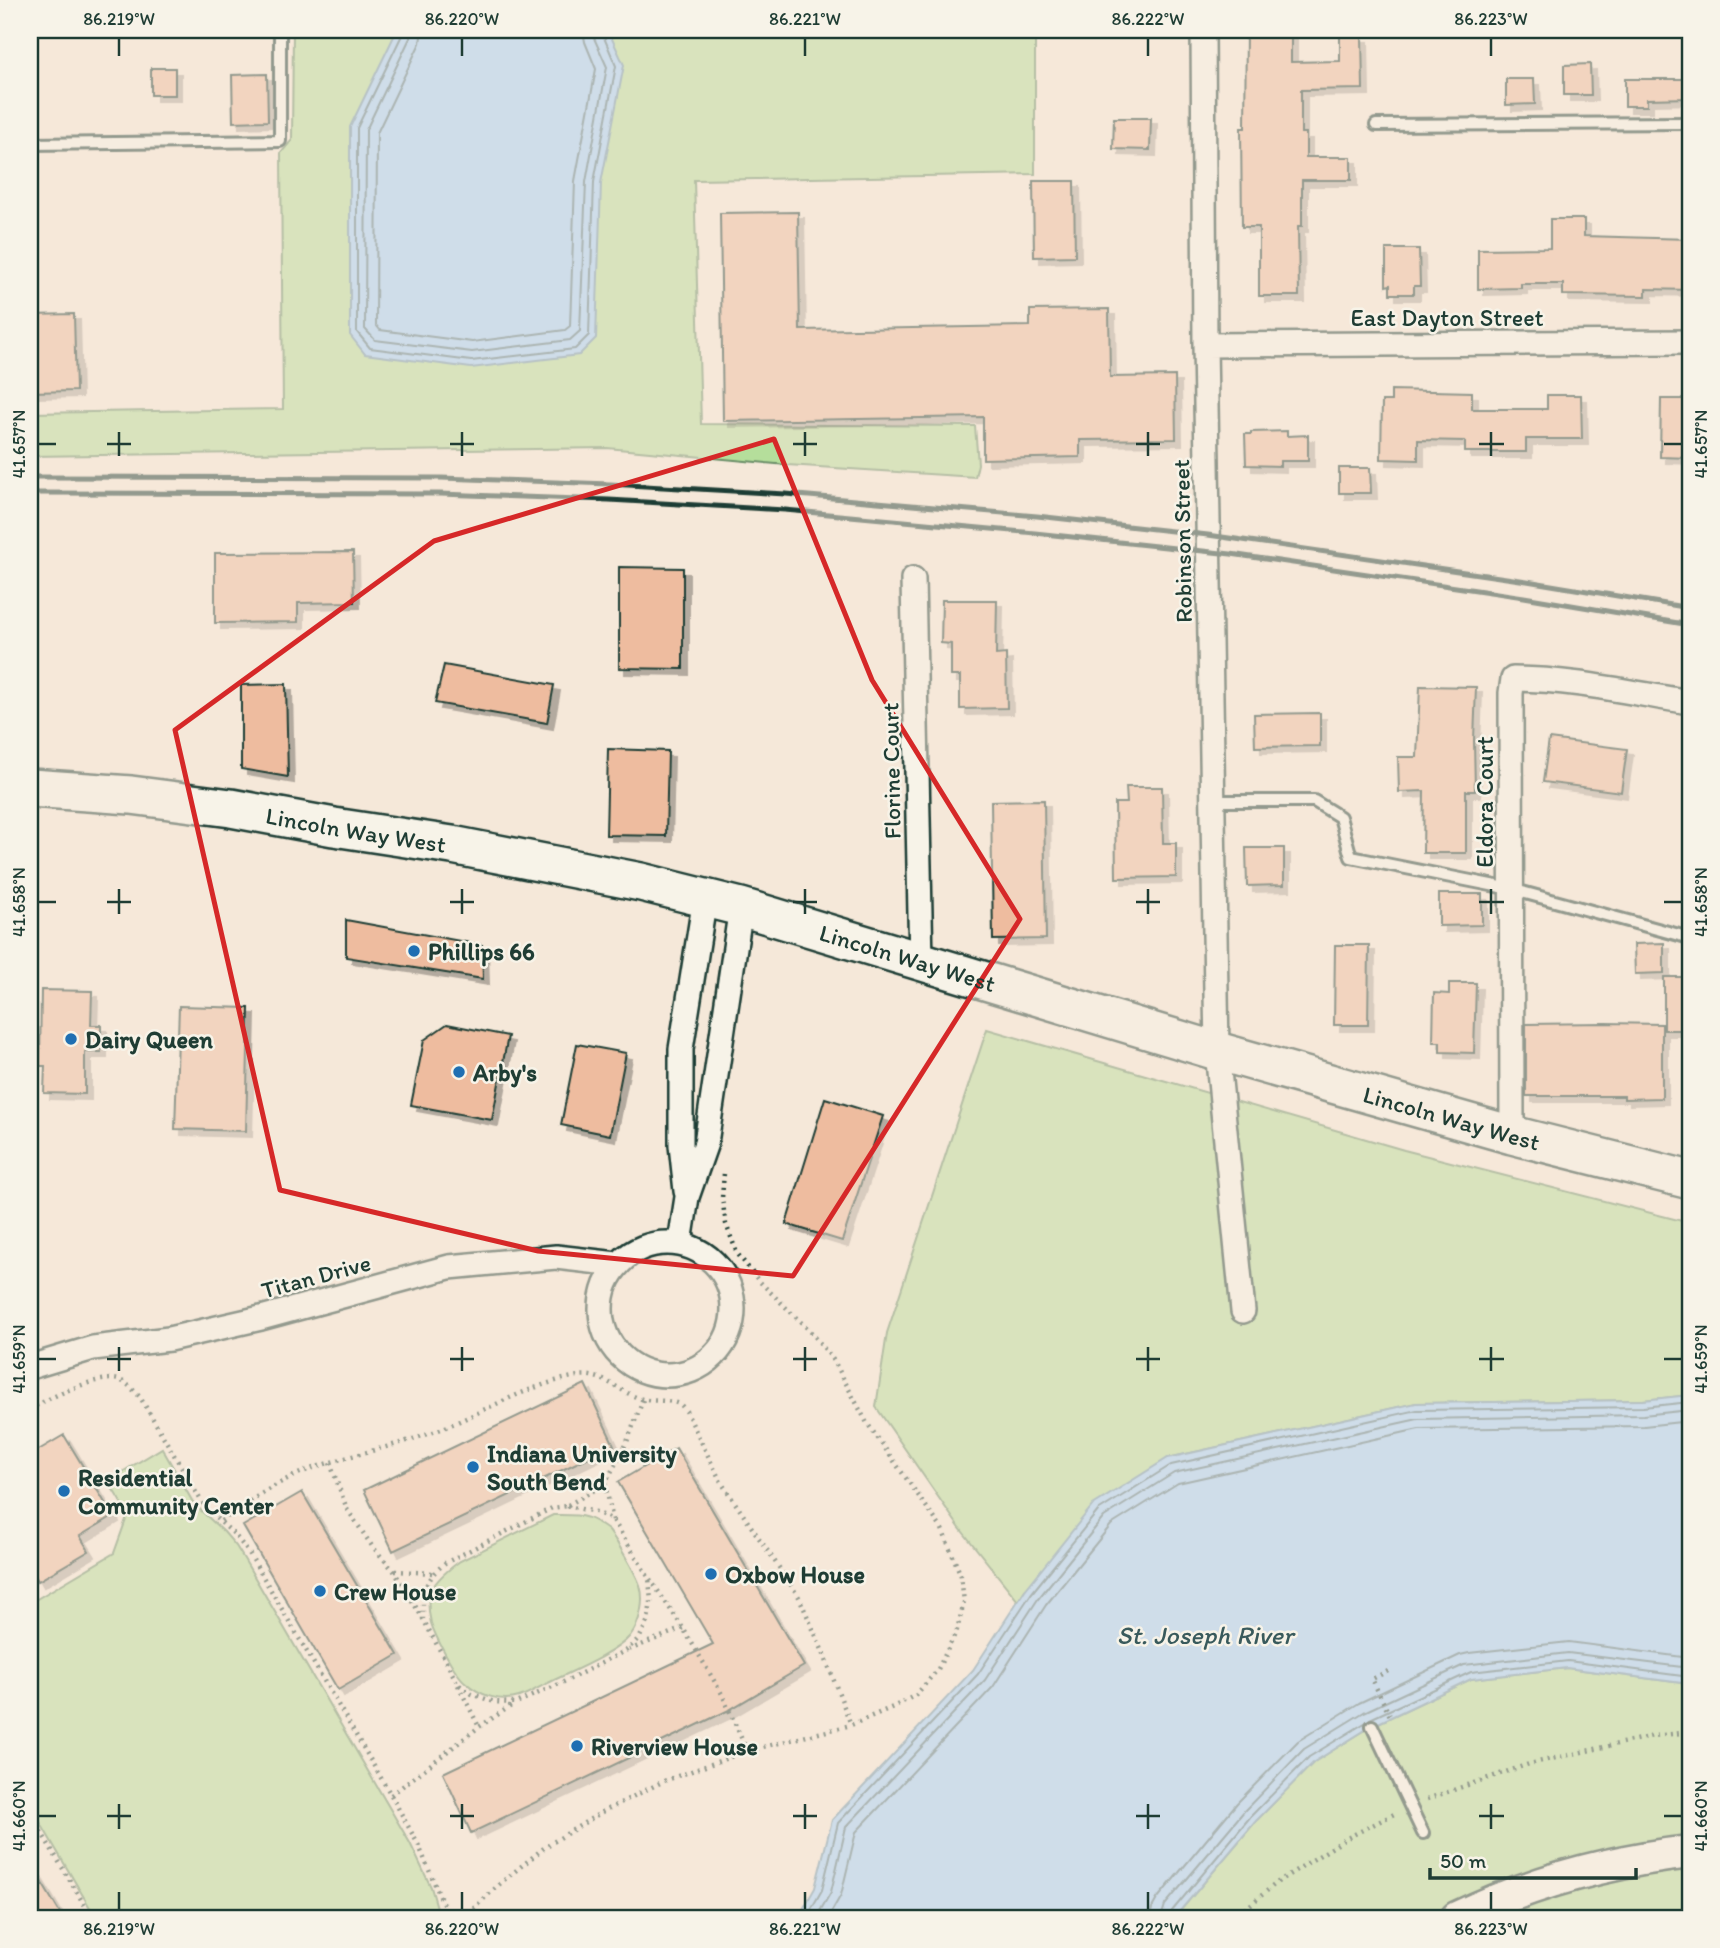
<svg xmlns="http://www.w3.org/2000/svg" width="1720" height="1948" font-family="Itim,sans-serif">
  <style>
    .green { fill: #b5de9b; stroke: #6a8e68; stroke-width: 2 }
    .water { fill: #a0d0fc; stroke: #6c95ac; stroke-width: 2 }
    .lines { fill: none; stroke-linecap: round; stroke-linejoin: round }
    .shore { stroke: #537884; stroke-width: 2 }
    .building { fill: #eebc9f; stroke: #1f3d34; stroke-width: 2; filter: url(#shadow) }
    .lane-casing { stroke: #1f3d34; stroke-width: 16 }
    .street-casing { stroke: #1f3d34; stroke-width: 28 }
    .secondary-casing { stroke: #1f3d34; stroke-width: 37 }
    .primary-casing { stroke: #1f3d34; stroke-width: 42 }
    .path { stroke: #1f3d34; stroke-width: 4.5; stroke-dasharray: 2 5; stroke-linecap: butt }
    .lane { stroke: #f7f3e8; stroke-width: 10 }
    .street { stroke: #f7f3e8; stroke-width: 23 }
    .secondary { stroke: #f7f3e8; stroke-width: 32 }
    .primary { stroke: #f7f3e8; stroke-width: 37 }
    .rail { stroke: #1f3d34; stroke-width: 5 }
    .marked { fill: none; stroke: #d62828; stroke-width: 5; stroke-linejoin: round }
    .ticks { fill: none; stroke: #1f3d34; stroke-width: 2.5 }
    .poi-dot { fill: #1f6fb2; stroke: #f7f3e8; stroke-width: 2.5 }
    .labels { text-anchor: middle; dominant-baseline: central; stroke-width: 5; stroke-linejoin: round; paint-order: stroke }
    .street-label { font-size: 24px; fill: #1f3d34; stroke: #f7f3e8 }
    .poi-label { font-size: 24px; font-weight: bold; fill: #1f3d34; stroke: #f7f3e8; text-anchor: start }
    .water-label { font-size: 26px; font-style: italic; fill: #395a5c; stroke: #f7f3e8 }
    .neatline { fill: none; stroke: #1f3d34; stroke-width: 2.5 }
    .ticks-label { font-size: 18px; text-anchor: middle; fill: #1f3d34 }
  </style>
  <defs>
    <filter id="shadow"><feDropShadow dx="6" dy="6" stdDeviation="0" flood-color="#0004"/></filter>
  </defs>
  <rect width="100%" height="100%" fill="#f5e8d9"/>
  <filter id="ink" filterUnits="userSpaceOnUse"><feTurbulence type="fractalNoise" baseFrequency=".0143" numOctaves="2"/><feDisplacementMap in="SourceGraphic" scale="14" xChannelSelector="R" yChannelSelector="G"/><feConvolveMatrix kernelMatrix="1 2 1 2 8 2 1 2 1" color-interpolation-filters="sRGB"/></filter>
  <g filter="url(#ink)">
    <path class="green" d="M293,30H1035V174L694,180L701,424L975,426L978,464L975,477L787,465L607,448L30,456V413L283,409L281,153L292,140Z
      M987,1029L1404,1150L1690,1223V1395L1643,1400L1416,1403L1168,1458L1025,1590L1018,1601L959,1527L876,1407L887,1333Z
      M162,1448L194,1504L224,1532L236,1546L244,1559L410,1843L431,1887L440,1918H96L30,1805V1599L35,1600L114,1553L128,1514L109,1483L116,1480L114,1477Z
      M553,1515C567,1515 582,1514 595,1521C599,1524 604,1527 608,1530C616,1539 636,1574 640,1585C645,1601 640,1623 630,1636C615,1654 570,1672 548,1683C539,1687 529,1694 519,1697C501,1703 479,1695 465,1682C455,1674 435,1636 431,1623C429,1615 428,1604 429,1596C432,1582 449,1569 460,1561Z
      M1567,1668L1690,1684V1918H1174L1256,1821L1314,1762L1372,1726L1471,1679Z"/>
    <path class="water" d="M397,30H608L624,65L601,183L596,338L579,355L471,368L365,354L350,335V127Z
      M1690,1395V1684L1567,1668L1471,1679L1372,1726L1314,1762L1256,1821L1174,1918H798L815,1888L832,1820L973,1670L1025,1590L1093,1505L1168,1458L1416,1403L1643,1400Z"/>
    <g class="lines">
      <path class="shore" d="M403,30L402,35L357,128V332L370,348L471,361L575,349L589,335L594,182L616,66L603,35L602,30
        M411,30L410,38L366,130L365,329L375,340L472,352L570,340L580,331L586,182L607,67L594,38L593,30
        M422,30L420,43L377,133L376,325L380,330L472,342L565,330L570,326L575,181L596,69L585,42L583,30
        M1370,1719L1471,1672L1568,1661L1690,1677
        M806,1918L822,1890L838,1823L978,1674L1031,1594L1098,1511L1171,1465L1417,1410L1643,1407L1690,1402
        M816,1918L831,1892L846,1827L985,1680L1038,1599L1104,1517L1174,1473L1418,1419L1643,1415L1690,1410
        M828,1918L841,1895L856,1832L993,1687L1046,1605L1111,1525L1178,1483L1419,1429L1644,1426L1690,1421
        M1150,1918L1152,1908L1157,1899L1237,1803L1298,1741L1359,1703L1460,1655L1469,1653L1569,1642L1690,1658
        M1161,1918L1165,1905L1245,1810L1304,1749L1364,1712L1464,1665L1568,1653L1690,1668
        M1170,1918L1172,1911L1251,1816L1309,1757L1368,1721"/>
    </g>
    <path class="building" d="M1246,30H1291V62L1340,61V36H1362L1363,89L1301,90V133H1306V157H1351V180H1302V226H1298L1299,296H1259V227H1242L1241,128H1245Z
      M1590,64L1591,95H1564V65Z
      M151,68H175V95H151Z
      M267,74L268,121L233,122L232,75Z
      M1506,79H1534L1535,104L1506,105Z
      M1625,79H1690V98L1647,99V106H1625Z
      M1114,118H1151L1150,150L1113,149Z
      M1033,181H1074L1075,256L1034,257Z
      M798,212L800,330L1030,326V310L1109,309L1110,377L1175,376L1176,439L1080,440V457L983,459V417L723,421L720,213Z
      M1550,219H1584V236L1689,239L1690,290L1646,289V296L1563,295V284H1521V288L1478,289V249L1550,248Z
      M1386,249H1419L1420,286H1414V294H1390V285L1386,286Z
      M74,314L76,391L30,392V315Z
      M1391,390L1472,392V409H1547V395H1581L1582,439H1526V452H1465V441L1418,440V460L1381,459L1382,401H1391Z
      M1661,399H1690V458L1660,457Z
      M1287,431V436L1308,435V461H1280V466L1246,465L1245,434H1251V432Z
      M1339,468H1370L1371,493H1339Z
      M353,552L354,602L298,603V622L215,623V553Z
      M619,567L683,568V669L619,668Z
      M942,600H997L996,655L1006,654L1007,708L960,709V676H951V644L941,643Z
      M444,665L554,685L547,723L435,703Z
      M286,684L288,777L241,769V685Z
      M1420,686L1476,687L1474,740L1475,791H1466V853H1423L1424,791L1399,792L1398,757H1417Z
      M1320,713V746L1255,747L1254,714Z
      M1549,739L1627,749L1621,792L1543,782Z
      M608,749L668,751L666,836L606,835Z
      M1126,787H1162L1163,843H1176V877L1116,878L1115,803H1127Z
      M1044,800L1046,939L993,940L991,801Z
      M1246,848H1284V885L1247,886Z
      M1439,894H1482V925L1439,926Z
      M346,920L482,945L483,979L346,957Z
      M1664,943V973L1635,974L1634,944Z
      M1335,945H1369L1368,1025H1334Z
      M1664,977H1690V1030H1664Z
      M1449,983H1476L1474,1053L1440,1052V1042H1433L1434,993L1449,994Z
      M41,990L92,991L91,1025H101V1052H85V1094L44,1093L45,1066H40Z
      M179,1006L249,1008L246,1131L175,1129Z
      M1605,1023L1662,1024V1098L1624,1099V1096H1526V1024Z
      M447,1024L508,1036L492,1120L411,1105L424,1040Z
      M577,1044L626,1053L610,1135L561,1125Z
      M825,1098L883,1116L842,1241L786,1224Z
      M585,1384L614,1445L393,1551L364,1490Z
      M64,1435L113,1516L80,1536L89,1551L38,1581L30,1567V1455Z
      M676,1448L804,1666L729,1710L471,1833L443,1773L713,1644L618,1482Z
      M302,1492L398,1655L338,1690L243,1526Z
      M30,1863L63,1918H30Z"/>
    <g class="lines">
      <defs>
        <path id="lane" d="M1376,125L1690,123
          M30,144L280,141V30
          M1212,801H1314L1340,817L1351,857L1511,889L1690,938
          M1372,1726L1423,1833"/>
        <path id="street" d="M1203,30L1205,345L1217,1051L1243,1311
          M1205,345L1690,342
          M913,579L921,962
          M1512,1135L1511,693L1513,679C1572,679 1632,693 1690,702
          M686,1191L681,1145V1049L705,898
          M601 1309a66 66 0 1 1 132 0a66 66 0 1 1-132 0Z
          M680,1243L687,1197L706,1143L741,907
          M30,1367L93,1348L169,1339L261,1318L449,1267L556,1257L617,1264"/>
        <path id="secondary" d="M1457,1918C1530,1883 1610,1861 1690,1852"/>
        <g id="primary">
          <path id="s1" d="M30,788L131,795L231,808L334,827L452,845L641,882L741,907L1217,1051L1512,1135L1690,1180"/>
        </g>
      </defs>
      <use href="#lane" class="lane-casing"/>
      <use href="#street" class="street-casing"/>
      <use href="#secondary" class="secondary-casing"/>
      <use href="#primary" class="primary-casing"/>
      <path class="path" d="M30,1409C49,1398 97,1374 119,1380C128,1383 133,1390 140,1397L206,1509L234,1534L249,1553L391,1795L419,1846L449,1918
        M330,1463L347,1509L372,1546L394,1571L422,1617
        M605,1484L613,1520
        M568,1505L605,1484L627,1442L643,1400
        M567,1506L596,1512L613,1520L649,1578L651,1602L648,1620L640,1637L627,1650L566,1681L516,1703L494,1702L472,1694L458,1684L423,1619V1599L427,1584L434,1573L445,1563L552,1508Z
        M221,1521C246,1504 270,1486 298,1474C338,1457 383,1450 425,1435C476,1417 524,1385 578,1376C603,1372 620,1393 642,1399C653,1402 668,1399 679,1404C682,1405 684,1409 686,1411L721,1482L799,1597L823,1652L851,1725
        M395,1571L434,1573
        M650,1579L683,1628L722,1694L747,1751
        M629,1650L683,1628
        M1388,1671L1372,1679L1390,1716
        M458,1685L479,1727
        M391,1795L479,1727L514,1704
        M1427,1799L1529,1764L1653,1736L1690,1732
        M30,1813L92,1918
        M463,1918L503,1881L545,1847L602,1812L664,1781L747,1751L851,1725L893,1707L916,1695L938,1669L957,1630L964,1602L961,1576L942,1529L867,1423L834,1361L812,1333L758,1280L737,1253L726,1224L722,1198L724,1173
        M1234,1918L1279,1881L1347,1838L1394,1814"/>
      <use href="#lane" class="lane"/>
      <use href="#street" class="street"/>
      <use href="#secondary" class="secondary"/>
      <use href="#primary" class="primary"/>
      <path class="rail" d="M30,477L441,478L610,484L786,494L1037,516L1208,535L1527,581L1690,608
        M30,493L440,494L609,500L785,510L1035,533L1231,554L1524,597L1690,625"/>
    </g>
  </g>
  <path d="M0 0H1720V1948H0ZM774,439L872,680L1020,919L793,1276L538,1251L280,1190L175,730L434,541Z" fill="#f5e8d9" fill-opacity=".55" fill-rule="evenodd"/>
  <path class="marked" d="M774,439L872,680L1020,919L793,1276L538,1251L280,1190L175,730L434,541Z"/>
  <path class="ticks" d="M119,38V56M462,38V56M805,38V56M1148,38V56M1491,38V56M119,432V456M462,432V456M805,432V456M1148,432V456M1491,432V456M38,444H56M107,444H131M450,444H474M793,444H817M1136,444H1160M1479,444H1504M1664,444H1682M119,889V914M462,889V914M805,889V914M1148,889V914M1491,889V914M38,902H56M107,902H131M450,902H474M793,902H817M1136,902H1160M1479,902H1504M1664,902H1682M119,1347V1371M462,1347V1371M805,1347V1371M1148,1347V1371M1491,1347V1371M38,1359H56M107,1359H131M450,1359H474M793,1359H817M1136,1359H1160M1479,1359H1504M1664,1359H1682M119,1804V1829M462,1804V1829M805,1804V1829M1148,1804V1829M1491,1804V1829M38,1816H56M107,1816H131M450,1816H474M793,1816H817M1136,1816H1160M1479,1816H1504M1664,1816H1682M119,1892V1910M462,1892V1910M805,1892V1910M1148,1892V1910M1491,1892V1910"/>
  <g class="poi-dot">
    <circle cx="414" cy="951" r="7"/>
    <circle cx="71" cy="1039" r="7"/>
    <circle cx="459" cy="1072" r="7"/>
    <circle cx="473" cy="1467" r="7"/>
    <circle cx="64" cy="1491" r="7"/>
    <circle cx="711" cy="1574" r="7"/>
    <circle cx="320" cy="1591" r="7"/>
    <circle cx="577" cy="1746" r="7"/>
  </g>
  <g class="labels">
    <g class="street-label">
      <text x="1447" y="317">East Dayton Street</text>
      <text transform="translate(1182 541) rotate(-91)">Robinson Street</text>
      <text transform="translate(891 771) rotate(-91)">Florine Court</text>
      <text transform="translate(1484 802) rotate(-90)">Eldora Court</text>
      <text stroke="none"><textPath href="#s1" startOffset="329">Lincoln Way West</textPath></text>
      <text stroke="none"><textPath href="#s1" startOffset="896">Lincoln Way West</textPath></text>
      <text stroke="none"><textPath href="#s1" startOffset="1463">Lincoln Way West</textPath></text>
      <text transform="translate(316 1276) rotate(-15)">Titan Drive</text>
    </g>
    <g class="poi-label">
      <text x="428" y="951">Phillips 66</text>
      <text x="85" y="1039">Dairy Queen</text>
      <text x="473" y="1072">Arby's</text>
      <text x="487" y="1453">Indiana University<tspan x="487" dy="28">South Bend</tspan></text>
      <text x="78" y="1477">Residential<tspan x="78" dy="28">Community Center</tspan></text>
      <text x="725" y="1574">Oxbow House</text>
      <text x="334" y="1591">Crew House</text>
      <text x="591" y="1746">Riverview House</text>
    </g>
    <g class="water-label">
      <text x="1205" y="1635">St. Joseph River</text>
    </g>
  </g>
  <rect width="1720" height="1948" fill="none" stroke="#f7f3e8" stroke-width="77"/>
  <path d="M1430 1868v10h206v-10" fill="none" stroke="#1f3d34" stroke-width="3.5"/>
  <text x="1440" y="1868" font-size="21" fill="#1f3d34" stroke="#f7f3e8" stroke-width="5" paint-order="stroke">50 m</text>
  <rect x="38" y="38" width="1644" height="1872" class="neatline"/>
  <g class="ticks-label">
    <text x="119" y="25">86.219°W</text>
    <text x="462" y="25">86.220°W</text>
    <text x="805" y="25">86.221°W</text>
    <text x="1148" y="25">86.222°W</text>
    <text x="1491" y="25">86.223°W</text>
    <text transform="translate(1701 444) rotate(-90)" y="6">41.657°N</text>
    <text transform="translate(19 444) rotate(-90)" y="6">41.657°N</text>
    <text transform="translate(1701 902) rotate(-90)" y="6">41.658°N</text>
    <text transform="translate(19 902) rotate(-90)" y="6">41.658°N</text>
    <text transform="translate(1701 1359) rotate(-90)" y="6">41.659°N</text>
    <text transform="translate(19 1359) rotate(-90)" y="6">41.659°N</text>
    <text transform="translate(1701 1816) rotate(-90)" y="6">41.660°N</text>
    <text transform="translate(19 1816) rotate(-90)" y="6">41.660°N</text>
    <text x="119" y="1935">86.219°W</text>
    <text x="462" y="1935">86.220°W</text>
    <text x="805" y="1935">86.221°W</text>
    <text x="1148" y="1935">86.222°W</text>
    <text x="1491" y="1935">86.223°W</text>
  </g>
</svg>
